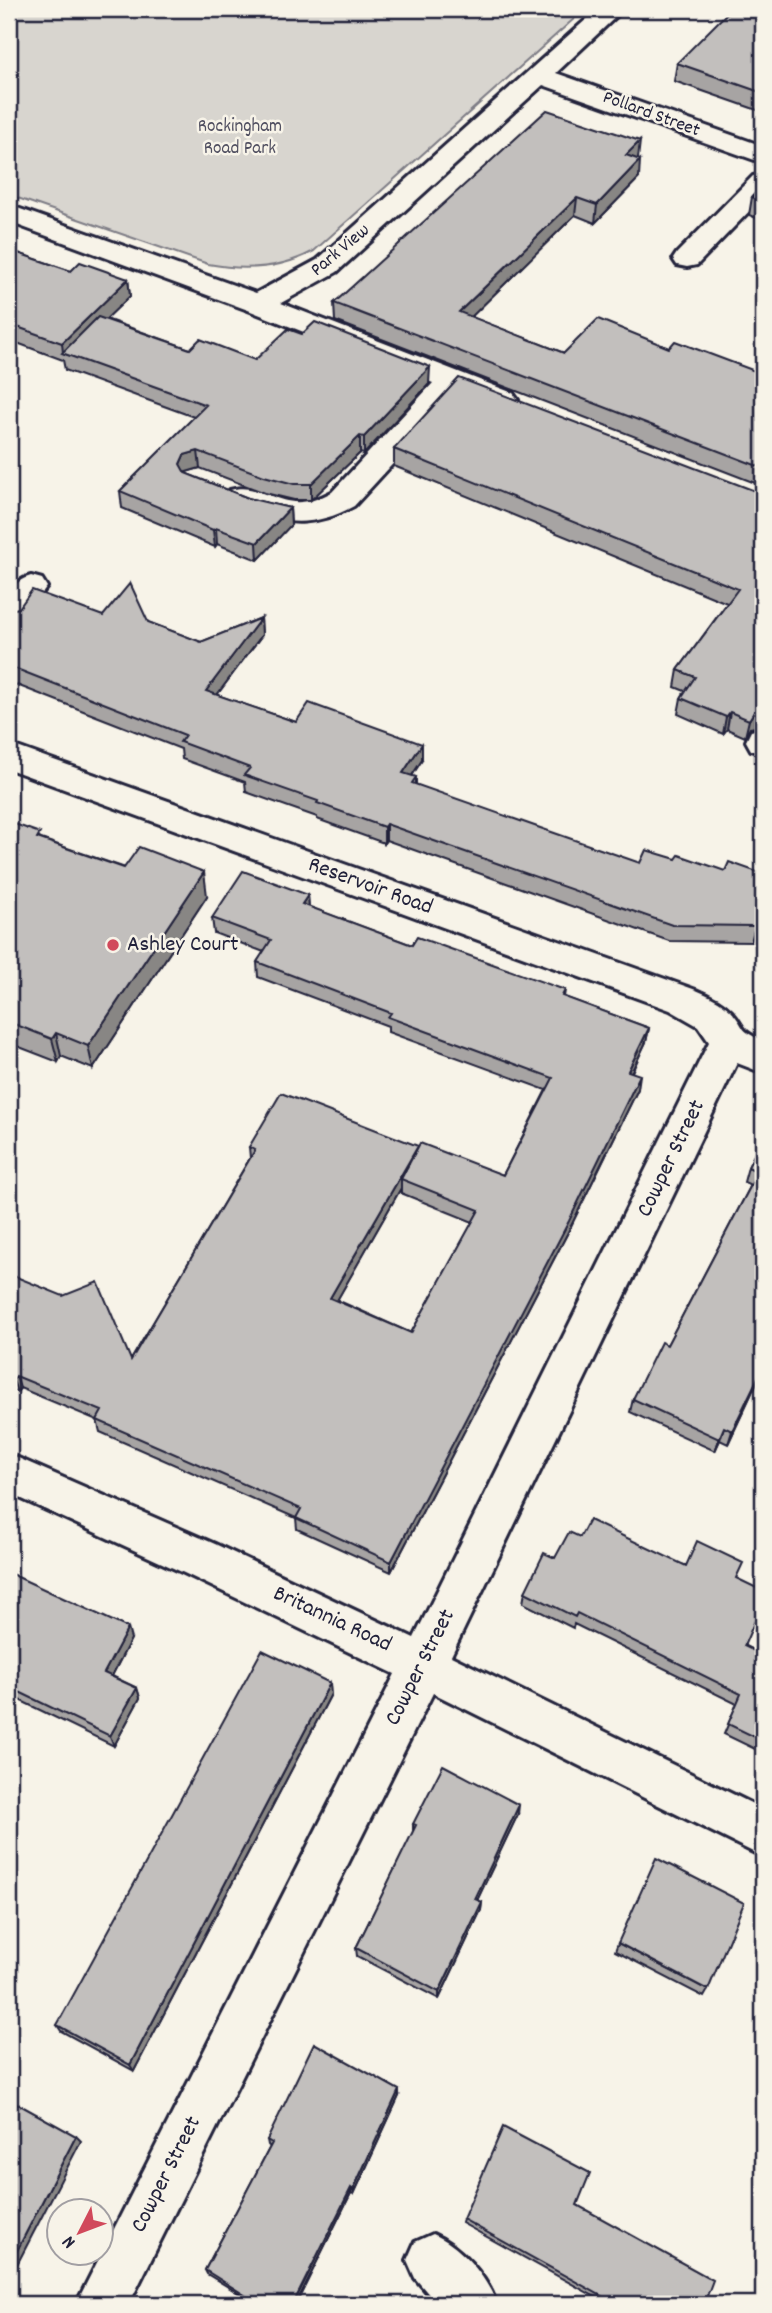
<svg xmlns="http://www.w3.org/2000/svg" width="772" height="2313" font-family="Dekko,sans-serif">
  <style>
    .green { fill: #d8d5cf; stroke: #7d7c85; stroke-width: 2 }
    .lines { fill: none; stroke-linecap: round; stroke-linejoin: round }
    .minor-casing { stroke: #22223b; stroke-width: 6 }
    .minor { fill: #f7f3e8; fill-rule: evenodd }
    .wall { fill: #a7a4a3; stroke: #22223b; stroke-width: 2; fill-rule: evenodd }
    .shaded-wall { fill: #888684; stroke: #22223b; stroke-width: 2 }
    .building { fill: #c2bfbd; stroke: #22223b; stroke-width: 2 }
    .poi-dot { fill: #d1495b; stroke: #f7f3e8; stroke-width: 2.5 }
    .labels { text-anchor: middle; dominant-baseline: central; stroke-width: 5; stroke-linejoin: round; paint-order: stroke }
    .far-street-label { font-size: 19px; fill: #22223b; stroke: #f7f3e8 }
    .far-park-label { font-size: 19px; fill: #504f60; stroke: #f7f3e8 }
    .street-label { font-size: 23px; fill: #22223b; stroke: #f7f3e8 }
    .poi-label { font-size: 23px; fill: #22223b; stroke: #f7f3e8; text-anchor: start }
  </style>
  <rect width="100%" height="100%" fill="#f7f3e8"/>
  <filter id="ink" filterUnits="userSpaceOnUse"><feTurbulence type="fractalNoise" baseFrequency=".0143" numOctaves="2"/><feDisplacementMap in="SourceGraphic" scale="14" xChannelSelector="R" yChannelSelector="G"/><feConvolveMatrix kernelMatrix="1 2 1 2 8 2 1 2 1" color-interpolation-filters="sRGB"/></filter>
  <g filter="url(#ink)">
    <path class="green" d="M9,9H585L314,251C281,269 245,271 208,264L9,195Z"/>
    <g class="lines">
      <defs>
        <path id="minor" d="M598,9H624L556,73L763,146V163L543,85L337,272L281,303L513,393L518,400L513,407L503,409L458,393L354,506C320,525 290,526 253,513C242,509 232,507 226,497L230,490C267,480 281,520 332,492L433,383L248,310L9,222V205L256,293L317,260Z
          M763,174V197L697,265L687,267L677,265L673,259L677,253L753,176Z
          M31,576L42,579L47,587L20,623L9,626C9,604 6,583 31,576Z
          M763,728V753L751,750L746,741L751,731Z
          M9,744L696,990C708,995 721,1001 731,1011C747,1029 737,1029 763,1041V1073L737,1063L451,1656L763,1809V1857L433,1693L129,2304H76L395,1674L184,1573L9,1493V1454L215,1544L414,1638L709,1042L698,1026L670,1010L9,769Z
          M433,2234C461,2246 486,2276 497,2304H437L415,2278L407,2260L415,2242Z"/>
      </defs>
      <use href="#minor" class="minor-casing"/>
      <use href="#minor" class="minor"/>
    </g>
    <path class="wall" d="M763,9V112L674,81L677,63Z
      M638,159L639,178L595,223L575,215L471,317L564,353L669,348L763,374V486L335,321L334,303Z
      M763,184V221L749,215L752,197Z
      M9,250L71,271L128,279L130,296L106,319L190,349L255,360L429,384L364,454L360,453L311,500H294L265,493L200,468L186,472L185,473L248,498L290,508L291,525L258,560L217,544L215,547L122,508L120,491L194,417L65,370L63,360L9,340Z
      M394,449L763,494V726L750,728L745,737L727,729L723,734L678,714L681,698L685,691L675,687L678,670L727,603L394,466Z
      M9,610L103,616L148,622L201,642L261,618L262,635L217,695L296,722L422,760L412,776L416,777V785L763,916L751,942L669,941L386,840L384,843L317,819V817L246,792L245,782L182,759L181,749L9,682Z
      M9,822L41,839L207,896L93,1069L61,1056L58,1062L9,1043Z
      M308,895L309,907L412,945L565,990L564,997L649,1028L646,1042L632,1072L638,1089L567,1234L391,1572L297,1529L296,1518L100,1432L97,1420L20,1388L17,1392L9,1389V1274L131,1360L250,1158L249,1147L418,1146L503,1175L546,1090L388,1032V1026L258,977L257,962L264,952L214,933L212,918ZM401,1188V1193L473,1222L411,1333L337,1300Z
      M763,1137V1385L757,1382L728,1444L720,1440L715,1451L630,1412L633,1399L667,1345L751,1185L744,1182L748,1167Z
      M580,1537L737,1579L745,1646L763,1655V1753L724,1734L737,1704L574,1624L573,1628L523,1603L525,1592L555,1558Z
      M9,1573L131,1639L112,1676L137,1688L140,1698L114,1746L9,1695Z
      M331,1694L134,2071L61,2031L57,2025Z
      M518,1814L477,1900L482,1902L481,1910L439,1999L357,1956L356,1948L413,1833V1824Z
      M618,1943L708,1990L704,1997L615,1951Z
      M399,2096L354,2194L351,2193L296,2304H256L207,2274L205,2270L270,2147L268,2145L267,2140Z
      M577,2205L704,2304H608L462,2223L463,2219Z"/>
    <path class="shaded-wall" d="M640,141L638,159L624,172L626,155Z
      M759,154H763V167L762,171L756,173Z
      M640,160L639,178L595,223L597,205Z
      M577,198L575,215L458,330L459,312Z
      M128,279L130,296L69,355L63,353L62,343Z
      M430,367L429,384L364,454V437Z
      M360,436V453L311,500V484Z
      M198,451L200,468L186,472L182,481L180,464L184,455Z
      M290,508L291,525L258,560L257,543Z
      M216,528L217,544L215,547L213,530Z
      M261,618L262,635L207,708L206,691Z
      M763,710V726L750,728L745,737L749,720L754,712Z
      M730,712L727,729L723,734L726,717Z
      M422,744V760L403,789V773Z
      M386,824V840L384,843V827Z
      M204,872L207,896L93,1069L88,1046Z
      M308,895L309,910L302,904Z
      M763,908V916L751,942L755,926Z
      M649,1028L646,1042L625,1085L628,1071Z
      M56,1033L61,1056L58,1062L52,1039Z
      M640,1075L638,1089L567,1234L391,1572V1562Z
      M418,1146L417,1160L401,1179V1188L331,1311L330,1298Z
      M762,1369L757,1382L728,1444L732,1431Z
      M16,1376L20,1388L17,1392L13,1380Z
      M724,1427L720,1440L715,1451L719,1439Z
      M128,1628L131,1639L108,1683L104,1673Z
      M330,1683L331,1694L134,2071L130,2065Z
      M137,1688L140,1698L114,1746L110,1736Z
      M519,1805L518,1814L474,1907L475,1899Z
      M482,1902L481,1910L439,1999V1992Z
      M399,2090V2096L354,2194L353,2190Z
      M76,2136L81,2141L9,2280V2266Z
      M351,2188V2193L296,2304H293Z"/>
    <path class="building" d="M731,9H763V93L677,63Z
      M547,110L640,141L626,155L640,160L597,205L577,198L459,312L564,353L598,319L669,348L675,341L763,374V468L334,303Z
      M763,184V201L752,197Z
      M9,250L71,271L80,262L128,279L62,343L9,324Z
      M98,317L190,349L200,339L255,360L288,329L302,334L315,322L430,367L364,437L360,436L311,484H294L264,476L198,451L184,455L180,464L185,473L248,498L290,508L257,543L216,528L213,530L120,491L206,405L62,353Z
      M459,378L763,494V710L754,712L749,720L730,712L726,717L681,698L695,677L678,670L738,589L394,449Z
      M130,583L148,622L201,642L261,618L206,691L296,722L309,703L422,744L403,773L416,777L412,783L640,863L646,850L676,859L679,855L725,871L729,862L763,874V908L755,926L672,925L386,824L384,827L317,803L318,801L244,775L250,768L180,742L185,735L9,666V610L19,608L32,590L103,616Z
      M9,822L40,833L37,838L124,868L139,847L204,872L88,1046L56,1033L52,1039L9,1022Z
      M243,871L308,895L302,904L412,945L417,937L565,990L562,996L649,1028L628,1071L640,1075L569,1221L391,1562L296,1518L301,1509L97,1420L102,1411L16,1376L13,1380L9,1378V1274L63,1296L98,1282L131,1360L255,1150L249,1147L281,1093L418,1146L330,1298L411,1333L479,1210L401,1179L420,1143L503,1175L553,1078L388,1017L391,1013L257,962L271,940L212,918Z
      M763,1137V1370L762,1369L732,1431L724,1427L719,1439L633,1399L661,1342L667,1345L758,1172L748,1167Z
      M589,1520L686,1566L697,1541L743,1563L736,1578L763,1591V1602L744,1646L763,1655V1741L728,1724L741,1694L577,1613L575,1617L525,1592L544,1553L555,1558L569,1532L580,1537Z
      M9,1573L128,1628L104,1673L137,1688L110,1736L9,1687Z
      M262,1650L330,1683L130,2065L57,2025Z
      M443,1765L519,1805L475,1899L482,1902L439,1992L356,1948L416,1825L413,1824Z
      M656,1858L744,1903L708,1990L618,1943Z
      M314,2043L399,2090L353,2190L351,2188L293,2304H259L205,2270L272,2143L267,2140Z
      M9,2099L76,2136L9,2266Z
      M503,2127L590,2173L577,2205L713,2280L704,2304H616L463,2219Z"/>
  </g>
  <circle class="poi-dot" cx="113" cy="945" r="7"/>
  <g class="labels">
    <g class="far-street-label">
      <text transform="translate(651 115) rotate(20)">Pollard Street</text>
      <text transform="translate(341 251) rotate(-40)">Park View</text>
    </g>
    <g class="far-park-label">
      <text x="240" y="127">Rockingham<tspan x="240" dy="22">Road Park</tspan></text>
    </g>
    <g class="street-label">
      <text transform="translate(370 887) rotate(20)">Reservoir Road</text>
      <text transform="translate(672 1159) rotate(-64)">Cowper Street</text>
      <text transform="translate(332 1620) rotate(25)">Britannia Road</text>
      <text transform="translate(421 1668) rotate(-63)">Cowper Street</text>
      <text transform="translate(167 2175) rotate(-63)">Cowper Street</text>
    </g>
    <g class="poi-label">
      <text x="127" y="945">Ashley Court</text>
    </g>
  </g>
  <rect width="772" height="2313" fill="none" stroke="#f7f3e8" stroke-width="35"/>
  <rect x="18" y="18" width="737" height="2278" fill="none" stroke="#22223b" stroke-width="2.5" filter="url(#ink)"/>
  <g transform="translate(80 2232) rotate(228)"><circle r="33" fill="#f7f3e8" stroke="#a29fa3" stroke-width="2"/>
  <path d="M0-5L12 26L0 18L-12 26Z" fill="#d1495b"/>
  <text y="-10" font-size="19" font-weight="bold" text-anchor="middle" fill="#22223b">N</text>
  </g>
</svg>
